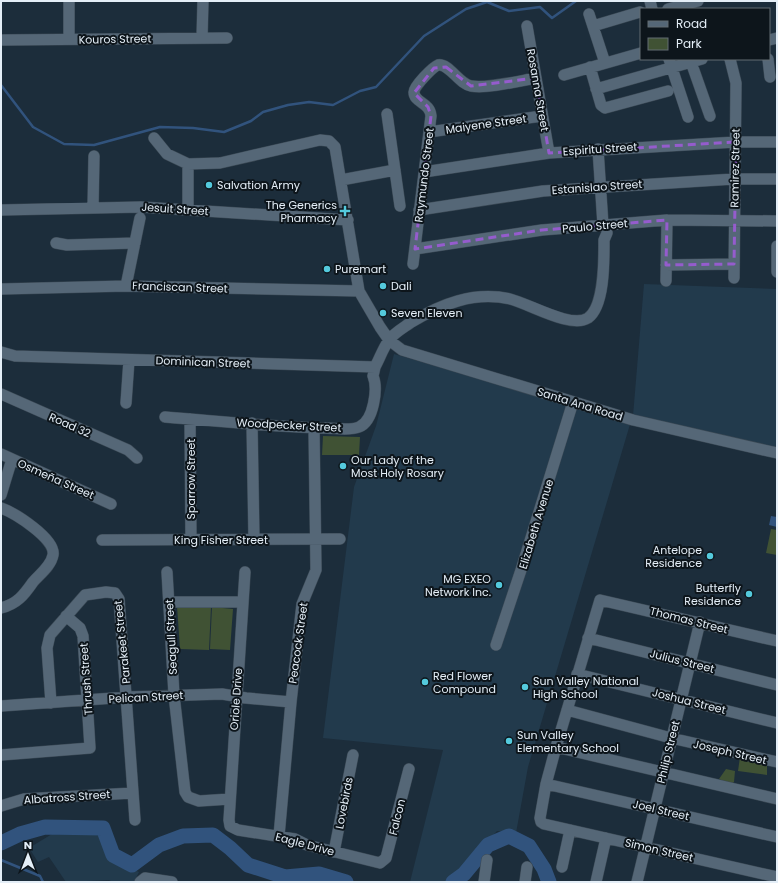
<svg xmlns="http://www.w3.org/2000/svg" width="778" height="883" font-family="Poppins,sans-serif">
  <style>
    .built { fill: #223a4c }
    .green { fill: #405234 }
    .water { fill: #31537d }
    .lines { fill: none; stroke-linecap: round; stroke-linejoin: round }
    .stream { stroke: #31537d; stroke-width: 2.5 }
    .river { stroke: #31537d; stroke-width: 15 }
    .minor-casing { stroke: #3b4955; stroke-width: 12 }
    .minor { stroke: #556777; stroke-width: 11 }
    .marked { fill: none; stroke: #955ccd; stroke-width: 3; stroke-dasharray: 8 5; stroke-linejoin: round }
    .poi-dot { fill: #54cadd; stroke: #0d151b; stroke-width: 1.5 }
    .labels { text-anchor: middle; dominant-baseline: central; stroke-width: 4; stroke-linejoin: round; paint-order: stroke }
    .street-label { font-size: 11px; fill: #e4eef7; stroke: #0d151b }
    .poi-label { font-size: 11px; fill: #e4eef7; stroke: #0d151b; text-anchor: start }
  </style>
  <rect width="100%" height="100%" fill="#1c2d3b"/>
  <path class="built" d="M644,284L777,289V448L633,416Z
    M394,354L631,421L528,767L516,833L497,831L448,882H410L443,750L323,738L354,487L376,426Z
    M57,831L105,833L115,861L139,872L134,882H113L109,880L66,882L49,857L38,862L29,848Z"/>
  <path class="green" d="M323,436L360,437L359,455H322Z
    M771,529L777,530V555L766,553Z
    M177,606L211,607L209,650L180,649Z
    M212,607L233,609L230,650L210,649Z
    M740,757L767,763V775L738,771Z
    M726,769L735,771L734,782L730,785L719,779Z"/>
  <path class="water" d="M771,516L777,517V527L769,525Z"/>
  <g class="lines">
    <path class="stream" d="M1,85L33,127L64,144L94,145L160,127L193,128L224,132L251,121L263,112L288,105L309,102L333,105L360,91L376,87L424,36L466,9L487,2L509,11L540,7L552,18L576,1
      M1,860L40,876L43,882"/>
    <path class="river" d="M1,843L20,834L45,827L103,828L113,855L132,865L159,845L183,836L213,835L230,848L248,865L285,877L319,874L346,882
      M453,882L464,874L488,845L509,836L529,846L544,869L549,882"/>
    <defs>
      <path id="minor" d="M650,1L652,9
        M668,9L698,1
        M589,14L605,63
        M527,26L549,153
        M593,26L640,12
        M202,38L203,1
        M69,39V1
        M3,40L227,38
        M769,40L777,38
        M669,59L688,117
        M730,59L736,83L734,278
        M768,59L770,77
        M691,62L710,116
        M590,67L601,105L605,108L668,91
        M564,75L641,53
        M596,89L702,59
        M387,114L400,206
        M429,132L542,116
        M154,138L167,154L188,164L220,163L320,140L329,141L335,147L359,291L380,327L389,340L402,350L633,420L777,453
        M598,149L603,225
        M424,172L549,153L736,142H777
        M341,180L395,170
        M93,208L94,156
        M1,210L141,207L348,220
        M188,210V164
        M419,210L543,191L734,179H777
        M56,243L67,245L135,243
        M777,246V272
        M415,249L542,230L667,220L777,221
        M413,264L431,116C430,102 414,103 414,92C414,86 433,67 438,65C449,63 459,84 471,86C487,89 519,81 536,78
        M666,265L734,264
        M666,281L667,220
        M126,286L140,218
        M1,289L126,286L359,291
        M1,352L15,356L375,367C380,358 383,348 389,340C394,333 403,328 410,323C441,304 474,291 510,299C530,304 571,329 588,318C605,306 604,259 604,240L607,233L606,224
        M1,394L128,450L137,458
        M126,403L129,360
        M165,417C218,421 272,427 326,428C336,428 349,431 359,427C374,421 378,388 373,376L375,367
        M190,419L191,540
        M252,423L254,540
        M1,454L111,504
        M1,495L12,459
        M1,508C15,513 56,539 53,555C51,566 40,574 33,582C24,595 17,604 1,608
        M102,540L340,539
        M167,572L174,695L185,792L188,797L199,801L230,799
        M245,572L229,820L230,826L238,830L295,839L307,845L380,863L386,858L409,769
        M169,602H243
        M588,638L777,685
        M777,641L600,600L556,747L546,784L540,818L541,822L544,824L777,877
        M496,645L521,570L573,402
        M577,674L777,723
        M51,703L47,648L50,635L85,595L106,592L115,593L119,599L135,820
        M1,706L128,697L222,694L246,698L291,702
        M567,710L671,738L777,762
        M556,747L777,799
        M1,755L90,748L83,636L80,628L66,616
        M546,784L777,837
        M1,806L24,799L133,793
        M279,836L291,702L302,604L316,570L314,428
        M334,852L353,755
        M562,867L570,830
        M140,882L145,878L172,882
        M484,882L487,860
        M525,882L527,867
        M596,882L606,838
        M637,882L700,622"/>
    </defs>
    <use href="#minor" class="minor-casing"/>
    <use href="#minor" class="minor"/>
  </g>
  <path class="marked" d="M446,67L471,86L536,78L549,153L736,142L734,264L666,265L667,220L542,230L415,249L431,116L428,107L414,93L434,68Z"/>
  <g class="poi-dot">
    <circle cx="209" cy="185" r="4"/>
    <path d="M343 205h4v4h4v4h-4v4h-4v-4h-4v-4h4z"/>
    <circle cx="327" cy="269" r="4"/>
    <circle cx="383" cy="286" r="4"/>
    <circle cx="383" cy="313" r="4"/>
    <circle cx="343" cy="466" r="4"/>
    <circle cx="710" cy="556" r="4"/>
    <circle cx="499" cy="585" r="4"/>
    <circle cx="749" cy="594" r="4"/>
    <circle cx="425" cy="682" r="4"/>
    <circle cx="525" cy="687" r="4"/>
    <circle cx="509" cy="741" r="4"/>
  </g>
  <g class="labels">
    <g class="street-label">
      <text transform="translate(115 39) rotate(-1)">Kouros Street</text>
      <text transform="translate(538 90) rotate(80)">Rosanna Street</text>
      <text transform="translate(486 124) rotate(-8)">Maiyene Street</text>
      <text transform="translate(600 149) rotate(-4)">Espiritu Street</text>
      <text transform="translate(735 168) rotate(-89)">Ramirez Street</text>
      <text transform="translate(424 175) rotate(-83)">Raymundo Street</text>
      <text transform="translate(597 187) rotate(-4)">Estanislao Street</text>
      <text transform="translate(175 209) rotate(4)">Jesuit Street</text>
      <text transform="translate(595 226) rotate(-5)">Paulo Street</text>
      <text transform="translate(180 287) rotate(2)">Franciscan Street</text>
      <text transform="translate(203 362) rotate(2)">Dominican Street</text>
      <text transform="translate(580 404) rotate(17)">Santa Ana Road</text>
      <text transform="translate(70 425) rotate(24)">Road 32</text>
      <text transform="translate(289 425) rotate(3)">Woodpecker Street</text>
      <text transform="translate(56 479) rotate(24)">Osmeña Street</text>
      <text transform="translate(191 479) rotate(-90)">Sparrow Street</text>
      <text transform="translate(536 524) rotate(-73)">Elizabeth Avenue</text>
      <text x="221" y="540">King Fisher Street</text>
      <text transform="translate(689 620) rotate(14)">Thomas Street</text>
      <text transform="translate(171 637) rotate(-93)">Seagull Street</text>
      <text transform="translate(122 642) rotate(-96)">Parakeet Street</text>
      <text transform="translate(298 643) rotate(-82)">Peacock Street</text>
      <text transform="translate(682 661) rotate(14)">Julius Street</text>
      <text transform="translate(86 679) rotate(-94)">Thrush Street</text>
      <text transform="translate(146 697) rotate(-3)">Pelican Street</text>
      <text transform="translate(236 699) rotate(-86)">Oriole Drive</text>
      <text transform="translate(689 701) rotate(14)">Joshua Street</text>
      <text transform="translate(668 752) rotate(-76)">Philip Street</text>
      <text transform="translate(730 752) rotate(13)">Joseph Street</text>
      <text transform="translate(67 797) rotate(-4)">Albatross Street</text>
      <text transform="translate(344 803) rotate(-79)">Lovebirds</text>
      <text transform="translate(661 810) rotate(13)">Joel Street</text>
      <text transform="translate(397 817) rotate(-76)">Falcon</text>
      <text transform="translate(305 844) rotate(15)">Eagle Drive</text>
      <text transform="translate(659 850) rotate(13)">Simon Street</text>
    </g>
    <g class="poi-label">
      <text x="217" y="185">Salvation Army</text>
      <text x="337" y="205" text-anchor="end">The Generics<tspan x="337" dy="13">Pharmacy</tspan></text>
      <text x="335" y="269">Puremart</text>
      <text x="391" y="286">Dali</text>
      <text x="391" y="313">Seven Eleven</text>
      <text x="351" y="460">Our Lady of the<tspan x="351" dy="13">Most Holy Rosary</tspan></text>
      <text x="702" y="550" text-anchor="end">Antelope<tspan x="702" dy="13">Residence</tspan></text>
      <text x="491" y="579" text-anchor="end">MG EXEO<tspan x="491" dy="13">Network Inc.</tspan></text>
      <text x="741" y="588" text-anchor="end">Butterfly<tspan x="741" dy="13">Residence</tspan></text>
      <text x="433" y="676">Red Flower<tspan x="433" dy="13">Compound</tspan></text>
      <text x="533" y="681">Sun Valley National<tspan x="533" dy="13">High School</tspan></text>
      <text x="517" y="735">Sun Valley<tspan x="517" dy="13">Elementary School</tspan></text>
    </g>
  </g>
  <rect width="778" height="883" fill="none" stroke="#e4eef7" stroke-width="4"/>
  <rect x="640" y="8" width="130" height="52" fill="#0d151b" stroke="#636c73"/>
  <rect x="648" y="21" width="20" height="6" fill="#556777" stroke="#636c73"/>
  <text x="676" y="28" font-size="12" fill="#e4eef7">Road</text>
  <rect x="648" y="38" width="20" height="12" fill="#405234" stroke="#636c73"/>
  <text x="676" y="48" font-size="12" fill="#e4eef7">Park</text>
  <g transform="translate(28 855)" stroke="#0d151b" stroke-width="3" paint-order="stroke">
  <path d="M0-3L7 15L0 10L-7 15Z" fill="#e4eef7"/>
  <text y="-6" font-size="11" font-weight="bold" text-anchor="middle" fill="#e4eef7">N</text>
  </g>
</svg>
